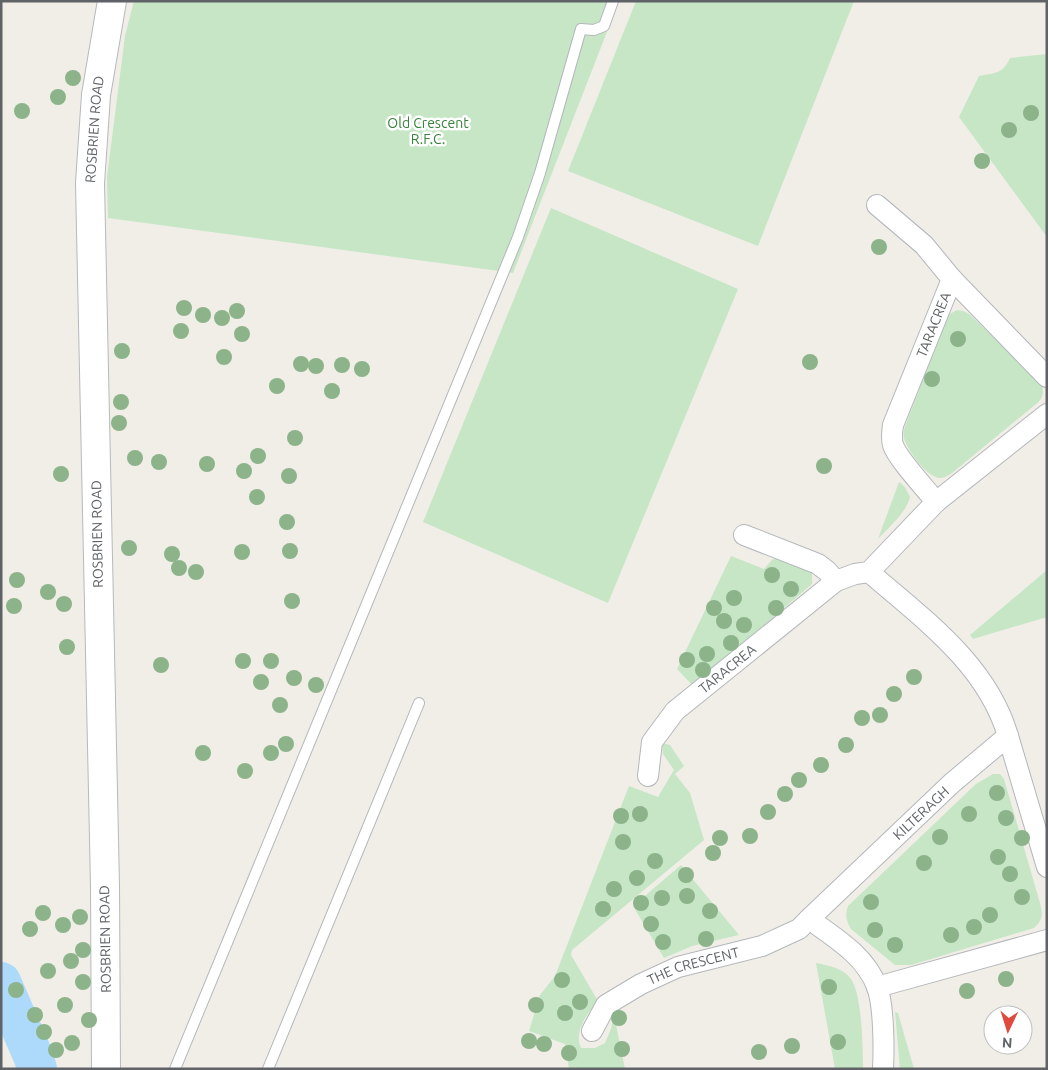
<svg xmlns="http://www.w3.org/2000/svg" width="1048" height="1070" font-family="Ubuntu,sans-serif">
  <style>
    .green { fill: #c6e6c6 }
    .lines { fill: none; stroke-linecap: round; stroke-linejoin: round }
    .river { stroke: #add9fa; stroke-width: 40 }
    .lane-casing { stroke: #b4b7bb; stroke-width: 12 }
    .street-casing { stroke: #b4b7bb; stroke-width: 22 }
    .secondary-casing { stroke: #b6b9be; stroke-width: 30 }
    .lane { stroke: #fff; stroke-width: 10 }
    .street { stroke: #fff; stroke-width: 20 }
    .secondary { stroke: #fff; stroke-width: 28 }
    .tree { fill: #8cb38a }
    .labels { text-anchor: middle; dominant-baseline: central; stroke-width: 5; stroke-linejoin: round; paint-order: stroke }
    .park-label { font-size: 14px; fill: #3a823d; stroke: #fff }
    .street-label { font-size: 14px; fill: #5f6267; stroke: #fff }
  </style>
  <rect width="100%" height="100%" fill="#f0eee7"/>
  <path class="green" d="M134,1H619L513,273L108,218L107,177L125,36Z
    M636,1H854L758,246L568,171Z
    M1047,54V237L959,117L979,76C994,73 1003,74 1010,58Z
    M551,208L738,289L608,603L423,522Z
    M957,310L963,311L969,314L1041,382C1044,391 1044,398 1036,404L952,473C948,475 945,478 941,478C928,479 907,450 904,438C903,434 904,430 905,426L948,315Z
    M899,482L905,487L910,497C906,513 889,527 878,539Z
    M731,556L764,569L772,560L776,558L812,573V584L693,686L677,669Z
    M1047,570V617L973,639L970,635Z
    M662,743L670,745L684,766L675,774L690,793L704,840L572,950L571,955L598,1001C588,1013 573,1031 581,1048H595L605,1043L611,1029L614,1015L625,1069H569L565,1044L529,1031L540,995L555,976L629,786L658,797L674,770L663,754Z
    M993,774H1000L1004,779L1040,903C1043,915 1043,920 1034,928L911,965H895L851,929C846,921 845,915 848,906L976,784Z
    M681,865L739,935L692,946L664,958L633,906Z
    M816,963C830,966 843,968 851,979C862,994 863,1050 863,1069H835Z
    M895,1012L898,1013L914,1069H900Z"/>
  <g class="lines">
    <path class="river" d="M1,982L34,1058L37,1069"/>
    <defs>
      <path id="lane" d="M175,1069L518,237L540,173L581,29L594,30L604,26L613,1
        M268,1069L419,703"/>
      <g id="street">
        <path d="M877,205L924,245L952,279L1047,377"/>
        <path id="s1" d="M936,502C926,489 897,458 893,445C891,438 892,432 893,425L952,279"/>
        <path d="M744,535L818,564L827,571L836,581"/>
        <path d="M869,572C923,619 987,664 1008,736L952,783L809,919C834,937 866,956 877,987C884,1005 884,1049 883,1069"/>
        <path d="M1008,736L1047,867"/>
        <path id="s2" d="M648,776L652,742L675,711L836,581L855,574L869,572L936,502L1047,414"/>
        <path d="M877,987L1047,940"/>
        <path id="s3" d="M592,1031L606,1005L641,984L678,967L762,946L799,929L809,919"/>
      </g>
      <g id="secondary">
        <path id="s4" d="M106,1069L105,886L90,183L96,95L112,1"/>
      </g>
    </defs>
    <use href="#lane" class="lane-casing"/>
    <use href="#street" class="street-casing"/>
    <use href="#secondary" class="secondary-casing"/>
    <use href="#lane" class="lane"/>
    <use href="#street" class="street"/>
    <use href="#secondary" class="secondary"/>
  </g>
  <g class="tree">
    <circle cx="73" cy="78" r="8"/>
    <circle cx="58" cy="97" r="8"/>
    <circle cx="22" cy="111" r="8"/>
    <circle cx="1031" cy="113" r="8"/>
    <circle cx="1009" cy="130" r="8"/>
    <circle cx="982" cy="161" r="8"/>
    <circle cx="879" cy="247" r="8"/>
    <circle cx="184" cy="308" r="8"/>
    <circle cx="237" cy="311" r="8"/>
    <circle cx="203" cy="315" r="8"/>
    <circle cx="222" cy="318" r="8"/>
    <circle cx="181" cy="331" r="8"/>
    <circle cx="242" cy="334" r="8"/>
    <circle cx="958" cy="339" r="8"/>
    <circle cx="122" cy="351" r="8"/>
    <circle cx="224" cy="357" r="8"/>
    <circle cx="810" cy="362" r="8"/>
    <circle cx="301" cy="364" r="8"/>
    <circle cx="342" cy="365" r="8"/>
    <circle cx="316" cy="366" r="8"/>
    <circle cx="362" cy="369" r="8"/>
    <circle cx="932" cy="379" r="8"/>
    <circle cx="277" cy="386" r="8"/>
    <circle cx="332" cy="391" r="8"/>
    <circle cx="121" cy="402" r="8"/>
    <circle cx="119" cy="423" r="8"/>
    <circle cx="295" cy="438" r="8"/>
    <circle cx="258" cy="456" r="8"/>
    <circle cx="135" cy="458" r="8"/>
    <circle cx="159" cy="462" r="8"/>
    <circle cx="207" cy="464" r="8"/>
    <circle cx="824" cy="466" r="8"/>
    <circle cx="244" cy="471" r="8"/>
    <circle cx="61" cy="474" r="8"/>
    <circle cx="289" cy="476" r="8"/>
    <circle cx="257" cy="497" r="8"/>
    <circle cx="287" cy="522" r="8"/>
    <circle cx="129" cy="548" r="8"/>
    <circle cx="290" cy="551" r="8"/>
    <circle cx="242" cy="552" r="8"/>
    <circle cx="172" cy="554" r="8"/>
    <circle cx="179" cy="568" r="8"/>
    <circle cx="196" cy="572" r="8"/>
    <circle cx="772" cy="575" r="8"/>
    <circle cx="17" cy="580" r="8"/>
    <circle cx="791" cy="589" r="8"/>
    <circle cx="48" cy="592" r="8"/>
    <circle cx="734" cy="598" r="8"/>
    <circle cx="292" cy="601" r="8"/>
    <circle cx="64" cy="604" r="8"/>
    <circle cx="14" cy="606" r="8"/>
    <circle cx="714" cy="608" r="8"/>
    <circle cx="776" cy="608" r="8"/>
    <circle cx="724" cy="621" r="8"/>
    <circle cx="744" cy="625" r="8"/>
    <circle cx="731" cy="643" r="8"/>
    <circle cx="67" cy="647" r="8"/>
    <circle cx="707" cy="654" r="8"/>
    <circle cx="687" cy="660" r="8"/>
    <circle cx="243" cy="661" r="8"/>
    <circle cx="271" cy="661" r="8"/>
    <circle cx="161" cy="665" r="8"/>
    <circle cx="703" cy="670" r="8"/>
    <circle cx="914" cy="677" r="8"/>
    <circle cx="294" cy="678" r="8"/>
    <circle cx="261" cy="682" r="8"/>
    <circle cx="316" cy="685" r="8"/>
    <circle cx="894" cy="694" r="8"/>
    <circle cx="280" cy="705" r="8"/>
    <circle cx="880" cy="715" r="8"/>
    <circle cx="862" cy="718" r="8"/>
    <circle cx="286" cy="744" r="8"/>
    <circle cx="846" cy="745" r="8"/>
    <circle cx="203" cy="753" r="8"/>
    <circle cx="271" cy="753" r="8"/>
    <circle cx="821" cy="765" r="8"/>
    <circle cx="245" cy="771" r="8"/>
    <circle cx="799" cy="780" r="8"/>
    <circle cx="997" cy="793" r="8"/>
    <circle cx="785" cy="794" r="8"/>
    <circle cx="768" cy="812" r="8"/>
    <circle cx="640" cy="814" r="8"/>
    <circle cx="969" cy="814" r="8"/>
    <circle cx="621" cy="816" r="8"/>
    <circle cx="1006" cy="818" r="8"/>
    <circle cx="750" cy="836" r="8"/>
    <circle cx="940" cy="837" r="8"/>
    <circle cx="720" cy="838" r="8"/>
    <circle cx="1022" cy="838" r="8"/>
    <circle cx="623" cy="842" r="8"/>
    <circle cx="713" cy="853" r="8"/>
    <circle cx="998" cy="857" r="8"/>
    <circle cx="655" cy="861" r="8"/>
    <circle cx="924" cy="863" r="8"/>
    <circle cx="1010" cy="874" r="8"/>
    <circle cx="686" cy="875" r="8"/>
    <circle cx="637" cy="878" r="8"/>
    <circle cx="614" cy="889" r="8"/>
    <circle cx="687" cy="896" r="8"/>
    <circle cx="1022" cy="897" r="8"/>
    <circle cx="662" cy="898" r="8"/>
    <circle cx="871" cy="902" r="8"/>
    <circle cx="641" cy="903" r="8"/>
    <circle cx="603" cy="909" r="8"/>
    <circle cx="710" cy="911" r="8"/>
    <circle cx="43" cy="913" r="8"/>
    <circle cx="990" cy="915" r="8"/>
    <circle cx="80" cy="917" r="8"/>
    <circle cx="651" cy="924" r="8"/>
    <circle cx="63" cy="925" r="8"/>
    <circle cx="974" cy="927" r="8"/>
    <circle cx="30" cy="929" r="8"/>
    <circle cx="875" cy="930" r="8"/>
    <circle cx="951" cy="935" r="8"/>
    <circle cx="706" cy="939" r="8"/>
    <circle cx="663" cy="942" r="8"/>
    <circle cx="895" cy="945" r="8"/>
    <circle cx="83" cy="950" r="8"/>
    <circle cx="71" cy="961" r="8"/>
    <circle cx="48" cy="971" r="8"/>
    <circle cx="1006" cy="979" r="8"/>
    <circle cx="562" cy="980" r="8"/>
    <circle cx="83" cy="982" r="8"/>
    <circle cx="829" cy="987" r="8"/>
    <circle cx="16" cy="990" r="8"/>
    <circle cx="967" cy="991" r="8"/>
    <circle cx="580" cy="1002" r="8"/>
    <circle cx="65" cy="1005" r="8"/>
    <circle cx="536" cy="1005" r="8"/>
    <circle cx="565" cy="1013" r="8"/>
    <circle cx="35" cy="1015" r="8"/>
    <circle cx="619" cy="1018" r="8"/>
    <circle cx="89" cy="1020" r="8"/>
    <circle cx="44" cy="1032" r="8"/>
    <circle cx="529" cy="1041" r="8"/>
    <circle cx="838" cy="1042" r="8"/>
    <circle cx="72" cy="1043" r="8"/>
    <circle cx="544" cy="1044" r="8"/>
    <circle cx="792" cy="1046" r="8"/>
    <circle cx="622" cy="1049" r="8"/>
    <circle cx="56" cy="1050" r="8"/>
    <circle cx="759" cy="1052" r="8"/>
    <circle cx="569" cy="1053" r="8"/>
  </g>
  <g class="labels">
    <g class="park-label">
      <text x="428" y="123">Old Crescent<tspan x="428" dy="16">R.F.C.</tspan></text>
    </g>
    <g class="street-label">
      <text stroke="none"><textPath href="#s4" startOffset="940">ROSBRIEN ROAD</textPath></text>
      <text stroke="none"><textPath href="#s1" startOffset="200">TARACREA</textPath></text>
      <text transform="translate(97 534) rotate(-91)">ROSBRIEN ROAD</text>
      <text stroke="none"><textPath href="#s2" startOffset="140">TARACREA</textPath></text>
      <text transform="translate(921 813) rotate(-43)">KILTERAGH</text>
      <text transform="translate(105 939) rotate(-91)">ROSBRIEN ROAD</text>
      <text stroke="none"><textPath href="#s3" startOffset="126">THE CRESCENT</textPath></text>
    </g>
  </g>
  <rect width="1048" height="1070" fill="none" stroke="#5f6267" stroke-width="5"/>
  <g transform="translate(1008 1030) rotate(184)"><circle r="24" fill="#ffffff" stroke="#bfc0c2"/>
  <path d="M0-4L9 19L0 12L-9 19Z" fill="#e0493d"/>
  <text y="-8" font-size="14" font-weight="bold" text-anchor="middle" fill="#5f6267">N</text>
  </g>
</svg>
